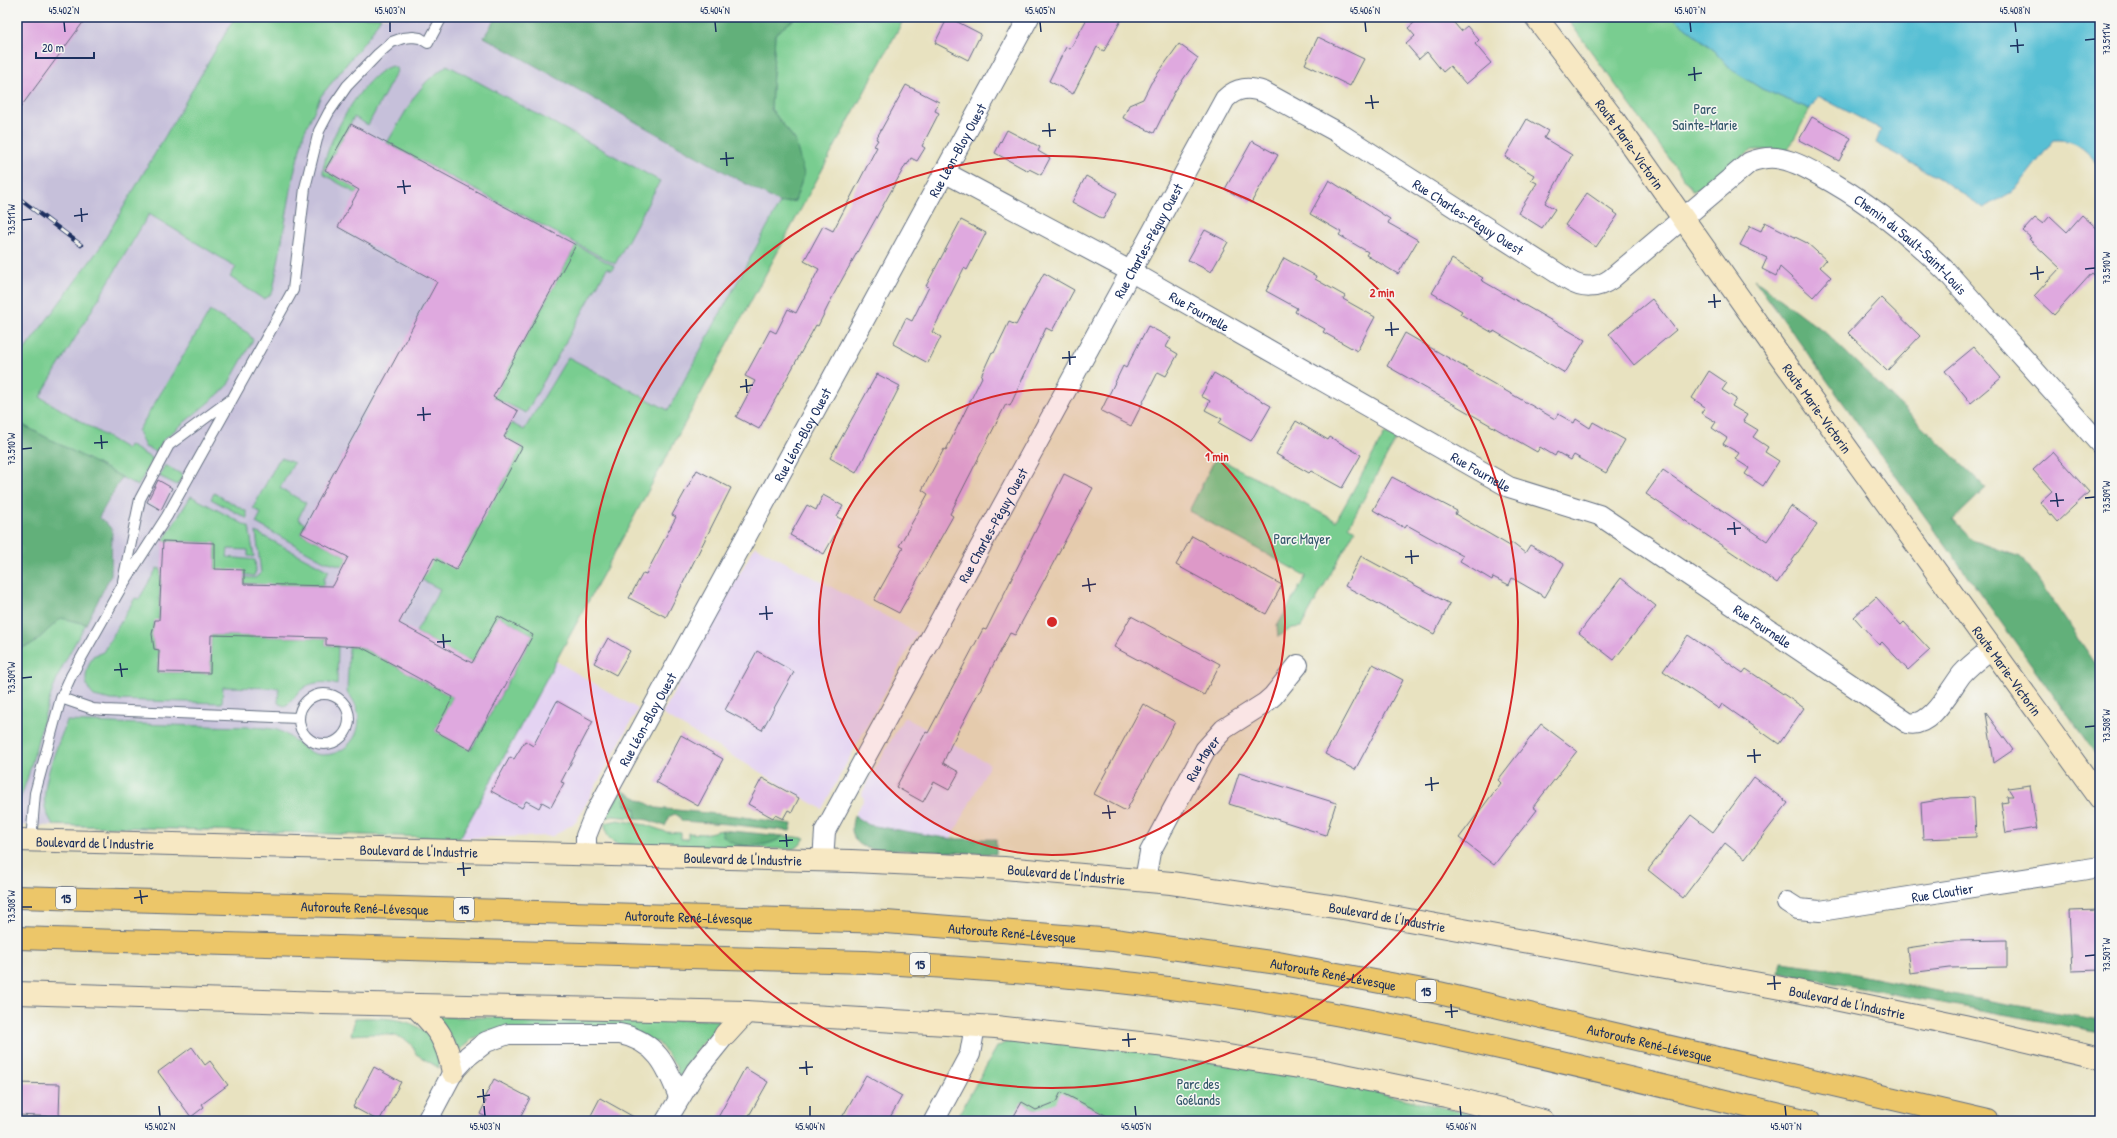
<svg xmlns="http://www.w3.org/2000/svg" width="2117" height="1138" font-family="'Patrick Hand',sans-serif">
  <style>
    .built { fill: #e4d3f2 }
    .industrial { fill: #c6c0da }
    .green { fill: #79cd90; stroke: #4a7e77 }
    .forest { fill: #62b07a; stroke: #3e706c }
    .water { fill: #57bfd4; stroke: #397799 }
    .building { fill: #dfa9df }
    .lines { fill: none; stroke-linecap: round; stroke-linejoin: round }
    .lane-casing { stroke: #636e80; stroke-width: 12 }
    .street-casing { stroke: #636e80; stroke-width: 22 }
    .secondary-casing { stroke: #636e80; stroke-width: 24 }
    .highway-casing { stroke: #636e80; stroke-width: 24 }
    .lane { stroke: #fff; stroke-width: 10 }
    .street { stroke: #fff; stroke-width: 20 }
    .secondary { stroke: #f7e8c3; stroke-width: 22 }
    .highway { stroke: #ecc669; stroke-width: 22 }
    .rail-casing { stroke: #1b2f5e; stroke-width: 4.5 }
    .rail { stroke: #f6f6f2; stroke-width: 3; stroke-dasharray: 9; stroke-linecap: butt }
    .ticks { fill: none; stroke: #1b2f5e; stroke-width: 1.5 }
    .ring { fill: none; stroke: #d62828; stroke-width: 2 }
    .labels { text-anchor: middle; dominant-baseline: central; stroke-width: 3; stroke-linejoin: round; paint-order: stroke }
    .shield { fill: #f6f6f2; stroke: #5d6b8a; stroke-width: 1 }
    .shield-label { font-size: 13px; font-weight: bold; fill: #1b2f5e }
    .park-label { font-size: 14px; fill: #32566a; stroke: #f6f6f2 }
    .street-label { font-size: 14px; fill: #1b2f5e; stroke: #f6f6f2 }
    .centre { fill: #d62828; stroke: #f6f6f2; stroke-width: 2 }
    .ring-label { font-size: 12px; text-anchor: middle; font-weight: bold; fill: #d62828; stroke: #f6f6f2; stroke-width: 3; stroke-linejoin: round; paint-order: stroke }
    .neatline { fill: none; stroke: #1b2f5e; stroke-width: 1.5 }
    .ticks-label { font-size: 10px; text-anchor: middle; fill: #1b2f5e }
  </style>
  <rect width="100%" height="100%" fill="#f6f6f2"/>
  <filter id="ink" filterUnits="userSpaceOnUse"><feTurbulence type="fractalNoise" baseFrequency=".025" numOctaves="2"/><feDisplacementMap in="SourceGraphic" scale="8" xChannelSelector="R" yChannelSelector="G"/><feConvolveMatrix kernelMatrix="1 2 1 2 8 2 1 2 1" color-interpolation-filters="sRGB"/></filter>
  <filter id="wash" filterUnits="userSpaceOnUse"><feTurbulence type="fractalNoise" baseFrequency=".012" numOctaves="4" result="noise"/><feDisplacementMap in="SourceGraphic" scale="16" xChannelSelector="R" yChannelSelector="G"/><feGaussianBlur stdDeviation="0.9" result="paint"/><feColorMatrix in="noise" values="0 0 0 0 0 0 0 0 0 0 0 0 0 0 0 0 0 1.4 0 .05"/><feComposite in="paint" operator="in"/></filter>
  <g filter="url(#wash)">
    <rect width="100%" height="100%" fill="#e8e2c0"/>
    <path class="built" d="M755,546L917,633L822,809L662,714Z
      M556,661L638,709L603,773L576,822L553,836L460,838Z
      M904,717L990,764L951,839L869,825L854,816L864,799L862,795L863,791Z"/>
    <path class="industrial" d="M17,17H905L460,838L17,825Z"/>
    <path class="green" d="M235,17H381L370,35L321,96L304,133L294,173L273,291L268,297L263,299L230,277L236,267L149,214L40,397L127,449L129,445L153,459L138,486L17,422V360L99,249Z
      M797,17L838,19L850,17H905L460,838L53,825C51,821 48,816 46,811C39,786 58,745 67,721C113,723 160,725 206,726C228,727 251,726 273,729C294,732 305,763 335,753C362,743 366,712 347,692L349,646L353,647V643L453,697L435,731L471,750L533,635L498,616L472,663L416,632L440,589L422,580L412,546L456,569L522,447L504,437L511,423L524,430L568,357L668,410L780,203L795,201V140L771,109L775,33Z
      M1566,17H1673L1715,51L1732,70L1762,89L1810,109L1788,150H1751L1703,187L1693,191Z
      M447,65L660,181L615,264L387,143L414,97L427,81Z
      M392,66L396,68L397,71L368,125L354,117L325,170L359,190L357,194L323,174C322,147 365,71 392,66Z
      M576,245L614,266L612,270L607,268L526,413L493,397Z
      M210,311L248,333L253,340L226,388L163,440L157,452L145,447L138,431Z
      M1385,433L1396,439L1349,526L1355,530L1301,627L1292,628L1278,637L1277,626L1306,576L1189,511L1216,457L1336,521Z
      M282,458L294,463L280,488L306,503L298,519L305,524L301,533L348,557L343,566L324,561L256,523L261,513L253,508L278,461Z
      M165,465L183,475L177,485L159,476Z
      M214,493L246,511L248,519L211,499Z
      M191,496L249,527L254,557L248,556V550L228,549L227,557L255,560L256,571L254,576L215,569V543L163,541Z
      M256,532L329,571L324,579V586L244,584V577L255,578L261,573Z
      M157,568L161,569L159,620L155,621L152,634L154,649L159,650L158,672L210,673L211,635L326,638V645L338,646L337,685C325,681 310,681 300,691C294,696 292,703 284,706L278,703L279,688L223,687L222,703L111,700L94,696C82,684 85,671 93,656L103,652L135,598L139,599Z
      M61,617L86,624C74,645 61,666 53,689C39,728 33,769 17,807V649L33,644Z
      M621,790L627,793L624,801L626,805L636,809L635,818L612,816L605,819Z
      M618,820L646,825L666,832L681,833V839H688V833L704,834L722,830V835C727,838 733,843 738,845C749,848 775,844 783,836L805,838L800,845L793,849L621,846C610,842 605,835 605,823Z
      M437,1016L452,1017L724,1020L698,1048L679,1078L676,1066L658,1042L490,1030L471,1040L460,1050L457,1048Z
      M355,1018C395,1017 438,1018 439,1068L416,1054C411,1029 369,1034 351,1035Z
      M1019,1039L1097,1046L1305,1076L1501,1121H1115L1054,1108L1040,1112L1022,1102L1012,1121H955L997,1047L1008,1041Z"/>
    <path class="forest" d="M496,17H797L775,34L771,109L795,140L804,174L795,201L780,203L484,37Z
      M1754,279L1828,335L1986,488L1953,520L1972,540L2023,558L2100,670V760Z
      M17,422L122,477L99,517L112,529L111,575L86,624L61,618L33,644L17,649Z
      M627,793L656,808L737,816L792,824L790,831L728,824L681,821L680,817L675,814L670,816L665,826L648,820L635,818L636,809L626,805L624,800Z
      M854,816L869,825L951,839H996V854L870,849C853,844 849,832 854,816Z
      M722,830L783,836C772,848 723,852 722,830Z
      M1781,962L1826,968L1962,996L2100,1020V1032L1779,973Z"/>
    <path class="water" d="M1673,17H2100V166C2085,150 2077,139 2054,140L2015,190L1984,208L1940,179L1876,143L1881,129L1818,96L1810,109L1762,89L1732,70L1715,51Z"/>
    <g id="blocks">
      <path class="building" d="M17,17H87L17,112Z
        M948,17L981,34L968,60L935,43Z
        M1088,17H1123L1104,51L1097,47L1073,94L1049,81L1066,47L1070,49Z
        M1421,17H1449L1461,31L1467,26L1479,40L1475,44L1491,63L1466,84L1450,66L1443,72L1427,52L1419,59L1406,44L1415,36L1408,28Z
        M1318,37L1364,59L1350,86L1305,64Z
        M1179,44L1198,58L1175,91L1154,133L1123,118L1129,105L1143,99L1151,83Z
        M906,85L939,102L935,111L939,113L922,146L925,148L917,161L911,158L907,165L906,164L834,294L818,326L816,325L759,429L736,417L755,381L745,376L770,330L776,333L788,309L796,313L819,269L804,261L823,226L833,231L877,147L874,146L878,140L876,139Z
        M1812,117L1851,138L1839,161L1799,140Z
        M1527,119L1548,131L1544,138L1572,155L1545,203L1555,209L1542,228L1518,213L1537,183L1531,180L1534,175L1505,157Z
        M351,124L576,245L493,397L518,411L504,437L522,447L456,570L434,558L399,623L472,663L498,616L533,635L470,750L435,731L453,697L361,647L326,645V638L211,635L210,673L158,672L159,650L154,649L152,634L155,620H159L163,541L215,543V569L244,570V584L333,586L348,557L301,533L437,282L338,227L359,190L325,170Z
        M1007,130L1040,147L1038,151L1050,158L1041,175L1029,169L1028,171L995,153Z
        M1252,141L1278,155L1251,203L1225,189Z
        M1086,176L1117,193L1103,219L1072,202Z
        M1329,180L1390,219L1388,223L1418,240L1398,274L1366,255L1368,252L1339,235L1341,232L1310,214Z
        M1587,193L1618,215L1596,247L1565,225Z
        M2082,215L2100,231V280L2092,273L2054,315L2034,296L2060,268L2029,239L2031,238L2023,231L2035,218L2043,224L2050,216L2067,232Z
        M961,220L986,233L967,270L964,268L932,332L941,337L928,363L893,344L906,318L912,321L929,287L926,286Z
        M1765,222L1807,243L1826,260L1820,267L1831,277L1813,297L1780,267L1776,276L1762,269L1767,258L1740,245L1750,226L1761,231Z
        M1205,230L1228,242L1211,272L1188,260Z
        M1284,258L1316,276L1315,279L1345,296L1343,299L1375,317L1357,351L1323,332L1325,329L1295,312L1297,308L1266,291Z
        M1452,259L1483,278L1481,280L1585,340L1565,373L1494,331L1493,333L1460,314L1462,311L1432,293Z
        M1044,273L1074,290L1052,331L1046,328L1010,406L1006,404L950,514L953,516L899,613L874,600L903,548L899,546L928,494L922,490L944,449L946,450L982,377L981,376L992,352L994,353L1009,322L1016,325Z
        M1881,298L1920,336L1887,371L1848,333Z
        M1652,299L1676,330L1634,365L1609,334Z
        M1148,326L1171,338L1166,347L1178,354L1166,376L1158,372L1131,426L1101,411L1123,366L1126,368Z
        M1405,333L1555,419L1558,414L1574,423L1576,419L1590,428L1593,422L1625,440L1606,473L1574,455L1571,460L1557,452L1555,456L1540,447L1537,452L1387,366Z
        M1974,347L2001,378L1971,403L1945,371Z
        M1709,371L1727,383L1722,390L1736,399L1732,406L1747,415L1743,421L1758,430L1753,437L1768,447L1765,452L1779,461L1763,486L1745,474L1749,468L1735,459L1739,453L1723,444L1727,438L1712,428L1716,422L1701,413L1705,407L1692,398Z
        M1214,373L1271,406L1251,441L1219,423L1222,419L1205,410L1210,401L1201,396Z
        M877,374L900,386L856,473L830,458Z
        M1296,421L1328,440L1330,437L1361,455L1342,488L1311,471L1309,473L1276,454Z
        M2053,452L2089,492L2057,522L2040,502L2052,491L2033,470Z
        M697,470L731,488L666,617L629,598L643,573L646,574L676,517L672,515Z
        M1663,470L1767,541L1791,506L1817,524L1777,583L1646,494Z
        M1064,474L1093,488L1015,635L1010,633L951,745L943,763L959,772L949,790L934,782L923,802L896,787L926,732L928,733L983,629L986,630Z
        M1392,477L1457,511L1455,514L1510,546L1512,543L1525,553L1530,545L1564,564L1545,597L1512,578L1509,585L1493,577L1492,580L1460,561L1463,556L1407,525L1405,528L1373,510Z
        M158,480L172,488L161,510L147,502Z
        M823,495L843,506L837,517L843,520L824,554L790,535L807,505L816,510Z
        M1192,536L1282,585L1266,614L1176,565Z
        M1361,556L1450,604L1434,634L1345,586Z
        M1621,578L1656,606L1614,660L1579,633Z
        M1876,597L1901,625L1904,622L1930,650L1908,670L1882,642L1879,645L1854,617Z
        M1131,616L1220,664L1204,695L1114,647Z
        M1688,635L1743,673L1746,669L1804,708L1779,744L1722,704L1719,709L1663,671Z
        M608,638L630,651L616,675L594,663Z
        M757,651L794,672L762,730L725,710Z
        M1373,664L1403,680L1355,770L1325,754Z
        M557,701L593,721L561,782L564,783L551,807L542,802L539,808L526,801L522,808L491,791L510,757L514,759L525,741L533,746Z
        M1143,704L1175,722L1126,811L1094,794Z
        M1986,713L2013,750L1994,763Z
        M1541,724L1577,751L1533,807L1537,810L1494,865L1459,838L1501,783L1498,780Z
        M681,735L723,759L698,806L656,782Z
        M1239,773L1336,803L1326,835L1229,804Z
        M1754,777L1788,803L1745,859L1725,843L1683,898L1648,870L1691,815L1713,832Z
        M762,778L799,798L792,812L788,810L783,819L775,815L773,818L748,804Z
        M2030,785L2037,830L2036,828L2006,833L2001,803L2008,802L2007,796H2013L2008,788Z
        M1974,797L1976,837L1923,839L1921,803L1950,798Z
        M2100,910V970L2072,971L2069,911Z
        M2007,940V967L1949,968L1910,973L1907,948L1954,941Z
        M192,1047L205,1065L210,1061L228,1085L202,1104L204,1107L191,1117L158,1072Z
        M374,1067L401,1082L379,1121L353,1107Z
        M745,1068L768,1082L746,1121H716Z
        M866,1075L902,1096L888,1121H840Z
        M494,1079L530,1098L518,1121H494L480,1114L486,1101L483,1100Z
        M17,1083L60,1084L59,1117L17,1115Z
        M1061,1092L1117,1121H1011L1022,1102L1036,1110L1056,1102Z
        M600,1098L641,1121H588Z"/>
    </g>
  </g>
  <g filter="url(#ink)">
    <use href="#blocks" fill-opacity="0" stroke="#636e80" stroke-width="1"/>
    <g class="lines">
      <defs>
        <path id="lane" d="M123,581L140,499L169,445L230,400
          M299 719a25 25 0 1 1 50 0a25 25 0 1 1-50 0Z
          M61,698L93,709L105,710L298,718
          M31,841L35,793L61,698L71,676L122,586L167,516L293,290L305,188L319,131L329,112L347,86L378,54L392,42L403,38L413,37L420,38L428,43L442,17"/>
        <g id="street">
          <path id="s1" d="M944,172L1130,271L1509,487L1599,515L1908,723C1931,729 1950,689 1962,674C1971,664 1981,657 1991,649"/>
          <path id="s2" d="M586,855V836L594,816L1029,17"/>
          <path id="s3" d="M823,861L825,831L1225,99C1237,87 1249,87 1264,92L1339,133L1568,280C1582,289 1597,289 1611,279L1750,162C1758,159 1767,157 1776,158C1792,160 1806,168 1819,175C1866,200 1907,233 1946,271L2100,444"/>
          <path id="s4" d="M1145,880L1150,852L1205,750L1224,729L1265,703L1273,696L1298,665"/>
          <path id="s5" d="M1787,902L1798,909L1820,911L2100,867"/>
          <path d="M427,1121L453,1072L468,1056L486,1042L508,1034H620C656,1041 667,1066 679,1097"/>
          <path d="M666,1121L696,1071L725,1035"/>
          <path d="M934,1121L970,1054L975,1026"/>
        </g>
        <g id="secondary">
          <path id="s6" d="M1536,17L1611,116L1778,353L2100,798"/>
          <path id="s7" d="M17,840L851,861L1004,868L1171,883L1343,908L1792,990L1964,1026L2100,1058"/>
          <path d="M17,993L323,1003L746,1012L996,1027L1157,1045L1325,1071L1446,1096L1543,1121"/>
          <path d="M414,1005C439,1029 446,1039 453,1072"/>
          <path d="M725,1035L746,1012"/>
        </g>
        <g id="highway">
          <path id="s8" d="M17,897L886,922L1114,940L1278,963L1439,993L1988,1121"/>
          <path d="M17,938L865,962C1010,970 1154,982 1296,1007C1469,1037 1639,1081 1809,1121"/>
        </g>
      </defs>
      <use href="#lane" class="lane-casing"/>
      <use href="#street" class="street-casing"/>
      <use href="#secondary" class="secondary-casing"/>
      <use href="#highway" class="highway-casing"/>
      <use href="#lane" class="lane"/>
      <use href="#street" class="street"/>
      <use href="#secondary" class="secondary"/>
      <use href="#highway" class="highway"/>
      <defs>
        <path id="rail" d="M17,197L81,245"/>
      </defs>
      <use href="#rail" class="rail-casing"/>
      <use href="#rail" class="rail"/>
    </g>
  </g>
  <path class="ticks" d="M64,22L65,32M390,22V32M715,22L716,32M1040,22L1041,32M1365,22L1366,32M1690,22L1691,32M2015,22L2016,32M2017,39L2018,53M2085,40L2095,39M2010,46L2024,45M1694,67L1695,81M1688,75L1702,73M1371,95L1373,109M1365,103L1379,102M1049,123L1050,137M1042,131L1056,130M726,152L727,166M720,159L734,158M403,180L405,194M397,187L411,186M81,208L82,222M74,216L88,214M22,220L32,219M2037,266L2038,280M2085,269L2095,268M2030,274L2044,272M1714,294L1715,308M1708,302L1721,301M1391,322L1392,336M1385,330L1399,329M1069,351L1070,365M1062,358L1076,357M746,379L747,393M740,387L753,385M423,407L424,421M417,415L431,414M101,435L102,449M94,443L108,442M22,449L32,448M2056,493L2058,507M2085,498L2095,497M2050,501L2064,500M1734,522L1735,535M1727,529L1741,528M1411,550L1412,564M1405,557L1419,556M1088,578L1090,592M1082,586L1096,584M766,606L767,620M759,614L773,613M443,634L444,648M437,642L451,641M120,663L122,677M114,670L128,669M22,678L32,677M2085,727L2095,726M1754,749L1755,763M1747,756L1761,755M1431,777L1432,791M1425,785L1439,783M1108,805L1110,819M1102,813L1116,812M786,834L787,847M779,841L793,840M463,862L464,876M457,869L471,868M140,890L142,904M134,898L148,896M22,907H32M2085,956L2095,955M1774,976L1775,990M1767,984L1781,983M1451,1004L1452,1018M1445,1012L1458,1011M1128,1033L1129,1047M1122,1040L1136,1039M806,1061L807,1075M799,1068L813,1067M483,1089L484,1103M477,1097L490,1095M159,1106L160,1116M484,1106L485,1116M810,1106V1116M1135,1106L1136,1116M1460,1106L1461,1116M1785,1106L1786,1116"/>
  <circle cx="1052" cy="622" r="233" fill="#d62828" fill-opacity=".12"/>
  <g class="ring">
    <circle cx="1052" cy="622" r="233"/>
    <circle cx="1052" cy="622" r="466"/>
  </g>
  <g class="labels">
    <g class="shield">
      <rect x="56" y="887" width="20" height="22" rx="3"/>
      <rect x="454" y="898" width="20" height="22" rx="3"/>
      <rect x="910" y="953" width="20" height="22" rx="3"/>
      <rect x="1416" y="980" width="20" height="22" rx="3"/>
    </g>
    <g class="shield-label">
      <text x="66" y="898">15</text>
      <text x="464" y="909">15</text>
      <text x="920" y="964">15</text>
      <text x="1426" y="991">15</text>
    </g>
    <g class="park-label">
      <text x="1705" y="108">Parc<tspan x="1705" dy="16">Sainte-Marie</tspan></text>
      <text x="1302" y="538">Parc Mayer</text>
      <text x="1198" y="1083">Parc des<tspan x="1198" dy="16">Goélands</tspan></text>
    </g>
    <g class="street-label">
      <text stroke="none"><textPath href="#s6" startOffset="158">Route Marie-Victorin</textPath></text>
      <text stroke="none"><textPath href="#s2" startOffset="799">Rue Léon-Bloy Ouest</textPath></text>
      <text stroke="none"><textPath href="#s3" startOffset="1146">Rue Charles-Péguy Ouest</textPath></text>
      <text stroke="none"><textPath href="#s3" startOffset="703">Rue Charles-Péguy Ouest</textPath></text>
      <text stroke="none"><textPath href="#s3" startOffset="1680">Chemin du Sault-Saint-Louis</textPath></text>
      <text stroke="none"><textPath href="#s1" startOffset="291">Rue Fournelle</textPath></text>
      <text stroke="none"><textPath href="#s6" startOffset="482">Route Marie-Victorin</textPath></text>
      <text stroke="none"><textPath href="#s2" startOffset="475">Rue Léon-Bloy Ouest</textPath></text>
      <text stroke="none"><textPath href="#s1" startOffset="615">Rue Fournelle</textPath></text>
      <text stroke="none"><textPath href="#s3" startOffset="379">Rue Charles-Péguy Ouest</textPath></text>
      <text stroke="none"><textPath href="#s1" startOffset="939">Rue Fournelle</textPath></text>
      <text stroke="none"><textPath href="#s6" startOffset="806">Route Marie-Victorin</textPath></text>
      <text stroke="none"><textPath href="#s2" startOffset="151">Rue Léon-Bloy Ouest</textPath></text>
      <text stroke="none"><textPath href="#s4" startOffset="136">Rue Mayer</textPath></text>
      <text stroke="none"><textPath href="#s7" startOffset="78">Boulevard de l'Industrie</textPath></text>
      <text stroke="none"><textPath href="#s7" startOffset="402">Boulevard de l'Industrie</textPath></text>
      <text stroke="none"><textPath href="#s7" startOffset="726">Boulevard de l'Industrie</textPath></text>
      <text stroke="none"><textPath href="#s7" startOffset="1050">Boulevard de l'Industrie</textPath></text>
      <text stroke="none"><textPath href="#s5" startOffset="159">Rue Cloutier</textPath></text>
      <text stroke="none"><textPath href="#s8" startOffset="348">Autoroute René-Lévesque</textPath></text>
      <text stroke="none"><textPath href="#s8" startOffset="672">Autoroute René-Lévesque</textPath></text>
      <text stroke="none"><textPath href="#s7" startOffset="1374">Boulevard de l'Industrie</textPath></text>
      <text stroke="none"><textPath href="#s8" startOffset="996">Autoroute René-Lévesque</textPath></text>
      <text stroke="none"><textPath href="#s8" startOffset="1320">Autoroute René-Lévesque</textPath></text>
      <text stroke="none"><textPath href="#s7" startOffset="1842">Boulevard de l'Industrie</textPath></text>
      <text stroke="none"><textPath href="#s8" startOffset="1644">Autoroute René-Lévesque</textPath></text>
    </g>
  </g>
  <circle cx="1052" cy="622" r="6" class="centre"/>
  <g class="ring-label">
    <text x="1382" y="297">2 min</text>
    <text x="1217" y="461">1 min</text>
  </g>
  <rect width="2117" height="1138" fill="none" stroke="#f6f6f2" stroke-width="44"/>
  <path d="M36 52v6h58v-6" fill="none" stroke="#1b2f5e" stroke-width="2"/>
  <text x="42" y="52" font-size="12" fill="#1b2f5e" stroke="#f6f6f2" stroke-width="3" paint-order="stroke">20 m</text>
  <rect x="22" y="22" width="2073" height="1094" class="neatline"/>
  <g class="ticks-label">
    <text x="64" y="14">45.402°N</text>
    <text x="390" y="14">45.403°N</text>
    <text x="715" y="14">45.404°N</text>
    <text x="1040" y="14">45.405°N</text>
    <text x="1365" y="14">45.406°N</text>
    <text x="1690" y="14">45.407°N</text>
    <text x="2015" y="14">45.408°N</text>
    <text transform="translate(2106 39) rotate(-90)" y="4">73.511°W</text>
    <text transform="translate(11 220) rotate(-90)" y="4">73.511°W</text>
    <text transform="translate(2106 268) rotate(-90)" y="4">73.510°W</text>
    <text transform="translate(11 449) rotate(-90)" y="4">73.510°W</text>
    <text transform="translate(2106 497) rotate(-90)" y="4">73.509°W</text>
    <text transform="translate(11 678) rotate(-90)" y="4">73.509°W</text>
    <text transform="translate(2106 726) rotate(-90)" y="4">73.508°W</text>
    <text transform="translate(11 907) rotate(-90)" y="4">73.508°W</text>
    <text transform="translate(2106 955) rotate(-90)" y="4">73.507°W</text>
    <text x="160" y="1130">45.402°N</text>
    <text x="485" y="1130">45.403°N</text>
    <text x="810" y="1130">45.404°N</text>
    <text x="1136" y="1130">45.405°N</text>
    <text x="1461" y="1130">45.406°N</text>
    <text x="1786" y="1130">45.407°N</text>
  </g>
</svg>
